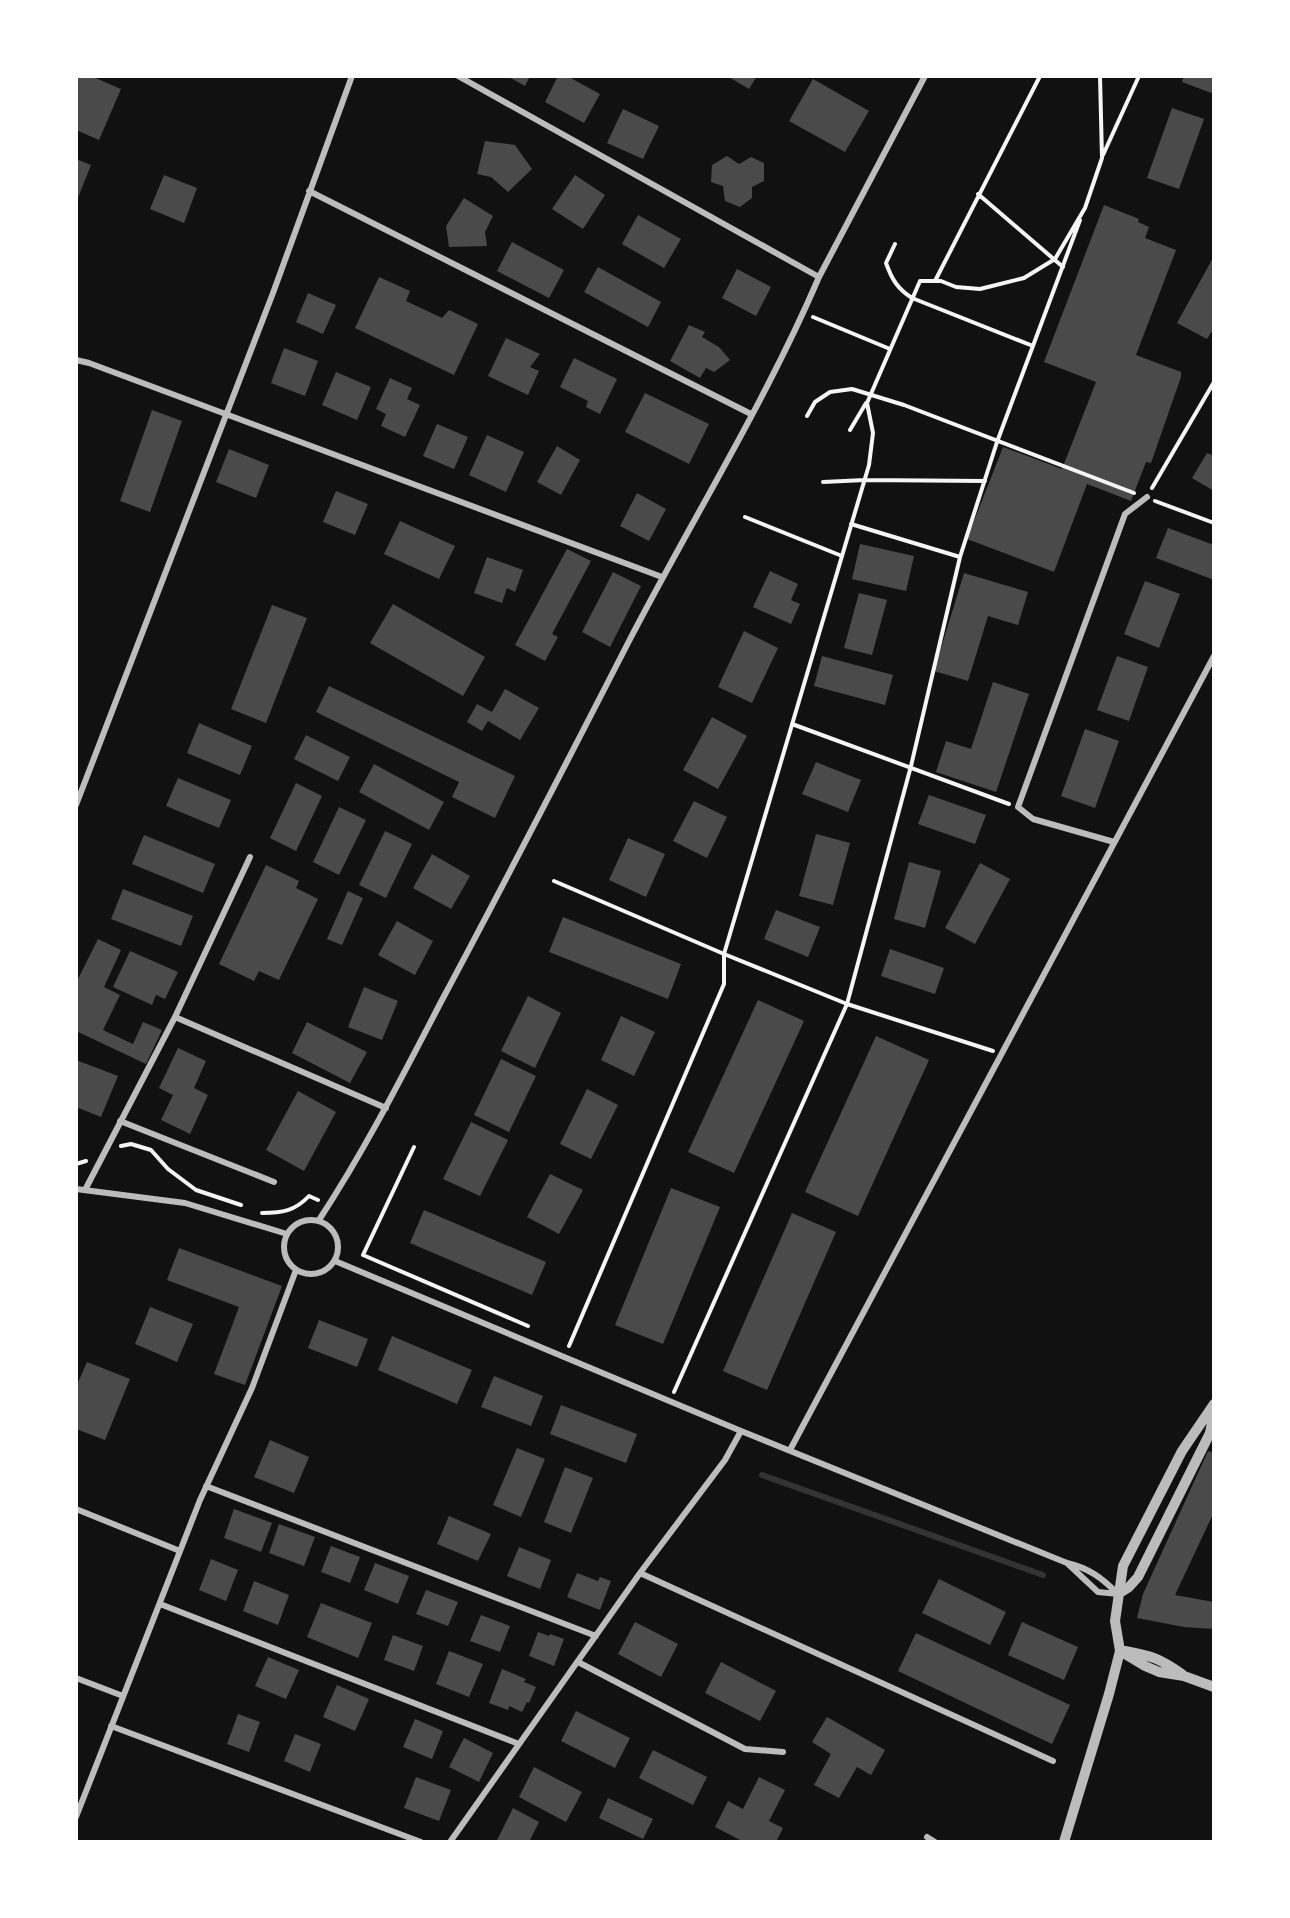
<svg xmlns="http://www.w3.org/2000/svg" width="1290" height="1918" font-family="'Sofia Sans Condensed',sans-serif">
  <style>
    .lines { fill: none; stroke-linecap: round; stroke-linejoin: round }
    .stream { stroke: #333; stroke-width: 6 }
    .building { fill: #4a4a4a }
    .path { stroke: #f5f5f5; stroke-width: 4 }
    .minor { stroke: #bcbcbc; stroke-width: 6 }
    .tertiary { stroke: #bcbcbc; stroke-width: 10 }
  </style>
  <rect width="100%" height="100%" fill="#111"/>
  <g class="lines">
    <path class="stream" d="M762,1475L1043,1575"/>
  </g>
  <path class="building" d="M76,76H91L121,89L99,140L76,130Z
    M507,76H530L525,86Z
    M558,76H567L600,94L584,123L545,102Z
    M727,76H757L749,89Z
    M1184,76H1214V94L1182,82Z
    M813,79L869,111L845,152L789,121Z
    M1172,108L1204,119L1179,189L1147,178Z
    M623,109L659,126L643,159L607,143Z
    M485,141L515,145L532,169L508,192L491,177L477,174Z
    M727,156L739,164L751,157L764,163V181L752,187V198L740,207L725,201L723,186L711,182L712,165Z
    M76,159L91,165L77,200H76Z
    M164,175L197,188L184,223L150,209Z
    M575,175L605,195L583,229L552,209Z
    M464,198L493,216L485,232L487,246L449,247L446,226Z
    M1104,205L1139,219L1138,222L1149,227L1145,238L1176,250L1136,355L1181,372V377L1151,463L1146,462L1131,501L1087,484L1054,572L967,539L1003,447L1062,469L1096,382L1044,362Z
    M638,215L681,239L664,268L622,244Z
    M512,242L564,270L549,298L497,271Z
    M1214,256V328L1207,339L1177,323Z
    M598,267L661,302L648,327L584,292Z
    M737,269L771,287L756,316L722,298Z
    M379,277L410,291L406,301L442,318L449,310L478,324L454,375L355,328Z
    M308,293L336,305L323,334L296,322Z
    M689,325L705,332L702,337L719,347L730,360L714,372L706,368L700,378L670,361Z
    M506,338L540,354L530,367L539,371L528,395L488,376Z
    M284,348L318,361L305,396L271,383Z
    M574,358L617,379L600,414L586,407L588,401L560,387Z
    M336,372L371,387L357,420L322,405Z
    M390,378L412,388L407,399L420,405L405,437L381,426L386,414L376,409Z
    M645,393L709,424L689,464L625,432Z
    M152,410L182,421L150,512L120,501Z
    M437,424L468,437L454,469L423,456Z
    M487,435L524,452L506,492L469,475Z
    M557,446L580,460L561,495L537,482Z
    M229,449L269,465L256,498L216,482Z
    M1207,453L1214,456V491L1192,478Z
    M336,491L368,504L355,535L323,522Z
    M637,493L666,509L649,541L620,526Z
    M400,521L455,546L439,579L384,554Z
    M1168,528L1214,545V580L1156,558Z
    M860,544L914,556L906,591L852,579Z
    M567,549L591,561L552,634L558,637L545,661L515,645Z
    M487,557L523,570L515,592L507,588L502,603L474,593Z
    M770,571L798,584L791,600L800,604L791,624L753,607Z
    M613,572L641,586L610,647L582,632Z
    M964,573L1028,592L1018,625L988,616L968,681L934,671Z
    M1145,581L1180,594L1159,648L1124,634Z
    M859,593L887,600L872,655L844,648Z
    M393,604L485,657L463,696L370,643Z
    M272,605L307,618L266,723L231,709Z
    M744,631L778,648L752,703L718,687Z
    M822,656L893,675L885,705L814,686Z
    M1117,656L1148,667L1129,721L1097,710Z
    M993,682L1029,694L996,792L936,772L946,741L971,749Z
    M329,686L515,776L495,818L452,797L459,782L316,712Z
    M505,689L539,708L520,740L488,721L482,731L467,722L477,704L492,712Z
    M712,717L747,736L718,789L683,770Z
    M199,723L252,746L240,775L187,753Z
    M1085,729L1119,741L1095,808L1061,796Z
    M306,735L350,757L338,781L294,759Z
    M816,762L861,780L848,812L802,794Z
    M374,764L444,802L429,830L359,792Z
    M178,778L231,800L219,828L166,806Z
    M296,783L322,796L296,851L270,838Z
    M929,795L986,815L975,844L918,824Z
    M694,801L727,817L707,858L673,841Z
    M339,807L366,820L339,875L313,862Z
    M385,831L412,844L386,898L359,885Z
    M816,834L850,843L833,905L799,896Z
    M144,835L215,864L203,893L132,864Z
    M628,838L665,854L646,897L609,880Z
    M432,854L470,876L451,909L413,888Z
    M909,862L941,871L925,928L894,919Z
    M980,863L1010,879L975,944L945,928Z
    M266,865L299,881L296,888L318,899L279,980L259,971L254,981L219,964Z
    M123,889L193,916L181,946L111,919Z
    M348,891L363,898L342,945L327,939Z
    M776,910L820,927L808,957L764,939Z
    M563,917L681,964L668,999L549,952Z
    M397,921L433,941L415,975L378,955Z
    M98,939L121,950L104,987L120,995L103,1030L133,1044L143,1022L162,1030L146,1064L76,1031V983Z
    M890,949L944,968L935,994L881,976Z
    M130,951L178,972L165,999L156,995L152,1005L113,987Z
    M364,987L398,1001L382,1040L348,1027Z
    M528,996L561,1013L535,1068L501,1051Z
    M758,1000L804,1021L734,1173L688,1152Z
    M621,1016L655,1032L634,1076L601,1060Z
    M307,1022L367,1052L350,1083L292,1053Z
    M876,1036L929,1060L858,1216L805,1192Z
    M178,1048L206,1061L194,1088L208,1095L190,1134L161,1120L173,1095L159,1088Z
    M501,1059L536,1076L509,1132L474,1115Z
    M76,1060L118,1076L101,1117L76,1107Z
    M587,1089L618,1105L591,1159L560,1144Z
    M298,1091L336,1112L304,1171L266,1150Z
    M471,1122L508,1140L480,1196L443,1179Z
    M550,1174L583,1190L559,1234L527,1217Z
    M671,1188L720,1207L663,1344L615,1325Z
    M424,1210L546,1262L532,1295L410,1243Z
    M792,1213L836,1232L767,1390L723,1371Z
    M179,1248L282,1286L245,1385L214,1374L239,1307L167,1280Z
    M150,1307L193,1324L177,1362L135,1344Z
    M319,1320L368,1339L357,1367L308,1348Z
    M392,1336L472,1370L457,1404L378,1370Z
    M87,1362L130,1379L105,1440L76,1429V1387Z
    M494,1376L543,1396L531,1426L481,1407Z
    M561,1405L637,1434L626,1463L550,1434Z
    M270,1440L309,1457L294,1493L254,1477Z
    M517,1448L545,1459L521,1517L493,1505Z
    M1208,1451L1214,1453V1512L1175,1595L1214,1602V1629L1184,1627L1137,1618L1143,1594Z
    M565,1467L593,1478L571,1533L544,1522Z
    M234,1509L272,1523L261,1552L224,1538Z
    M449,1516L491,1534L478,1561L437,1544Z
    M279,1524L315,1537L304,1566L269,1553Z
    M331,1546L360,1557L350,1583L321,1572Z
    M519,1547L551,1560L540,1589L507,1576Z
    M211,1559L238,1570L226,1601L199,1590Z
    M375,1563L409,1576L398,1604L364,1590Z
    M577,1573L598,1581L600,1577L611,1581L600,1610L567,1597Z
    M939,1579L1006,1612L990,1645L922,1613Z
    M254,1581L289,1595L278,1625L243,1611Z
    M426,1590L458,1602L448,1626L416,1614Z
    M321,1603L372,1623L358,1658L307,1637Z
    M481,1615L510,1626L500,1652L470,1641Z
    M635,1622L678,1644L661,1677L618,1654Z
    M1022,1622L1078,1647L1064,1680L1008,1655Z
    M538,1632L549,1636L550,1634L564,1639L554,1666L529,1656Z
    M916,1633L1070,1705L1052,1744L898,1671Z
    M393,1635L423,1646L414,1671L384,1660Z
    M449,1651L483,1664L469,1697L436,1684Z
    M268,1657L299,1670L286,1699L255,1686Z
    M721,1662L776,1691L760,1721L705,1693Z
    M502,1669L526,1679L524,1682L536,1687L529,1703L527,1702L522,1712L509,1706L508,1710L489,1703Z
    M337,1685L369,1699L355,1731L323,1717Z
    M576,1711L630,1738L615,1768L561,1741Z
    M238,1714L260,1722L249,1752L227,1744Z
    M827,1717L885,1750L871,1775L857,1767L839,1798L814,1785L831,1754L812,1742Z
    M415,1719L443,1731L432,1759L403,1747Z
    M295,1734L321,1744L310,1772L284,1761Z
    M464,1738L493,1753L479,1782L449,1767Z
    M653,1750L707,1777L693,1805L639,1778Z
    M534,1767L582,1792L566,1822L519,1797Z
    M416,1777L451,1790L439,1821L404,1808Z
    M759,1777L785,1790L769,1821L783,1828L776,1842H744L715,1827L728,1801L743,1809Z
    M608,1798L653,1819L643,1839L599,1818Z
    M513,1808L539,1822L529,1842H496Z"/>
  <g class="lines">
    <path class="path" d="M1103,155L1139,76
      M978,194L1063,267
      M895,244L886,263C892,280 898,289 912,298L1033,346
      M935,281L1040,76
      M813,317L890,349
      M807,416L815,402L830,392L852,389L904,405L1134,493
      M850,430L866,403
      M823,482L865,480L985,481
      M1152,488L1214,382
      M1155,501L1214,523
      M745,517L842,556
      M851,524L960,557
      M792,724L1009,804
      M554,881L724,954L847,1004L993,1051
      M121,1146L131,1144L151,1150L168,1169L196,1190L241,1205
      M414,1147L363,1255L528,1326
      M76,1164L86,1161
      M262,1213C282,1213 295,1211 309,1196L318,1200
      M569,1346L724,984V954L869,465L873,433L867,403L920,281H941L956,287L980,289L1024,278L1055,259L1085,208L1102,158L1100,76
      M674,1392L847,1004L911,766L960,557L997,442L1080,220"/>
    <path class="minor" d="M458,76L819,277
      M309,191L751,414
      M76,360L89,363L662,577
      M76,805L273,293L352,76
      M1114,842L1033,819L1018,807L1125,514L1147,497
      M175,1017L386,1108
      M120,1121L274,1182
      M76,1189L185,1203L287,1234
      M85,1190L175,1017L250,857
      M284 1247a27 27 0 1 1 54 0a27 27 0 1 1-54 0Z
      M319,1220C365,1150 403,1075 442,1000C505,882 567,762 628,643C691,521 765,403 819,277L925,76
      M335,1261L741,1431L1067,1563C1089,1568 1102,1578 1118,1594
      M790,1450L1214,656
      M206,1486L596,1636
      M76,1509L180,1551
      M1067,1563L1098,1592L1118,1594
      M640,1573L1053,1761
      M160,1604L519,1744
      M578,1662L745,1749L783,1752
      M76,1678L123,1696
      M111,1726L421,1842
      M76,1817L200,1500L252,1388L296,1270
      M927,1837L935,1842
      M450,1842L640,1573L725,1460L741,1431"/>
    <path class="tertiary" d="M1118,1594L1129,1587L1138,1577L1210,1433L1214,1412
      M1120,1651L1145,1666L1159,1672L1184,1676L1214,1687
      M1125,1651C1152,1656 1159,1658 1182,1674
      M1064,1842L1109,1694L1120,1651L1115,1621L1123,1566L1182,1451L1214,1404"/>
  </g>
  <rect width="1290" height="1918" fill="none" stroke="#ffffff" stroke-width="156"/>
</svg>
